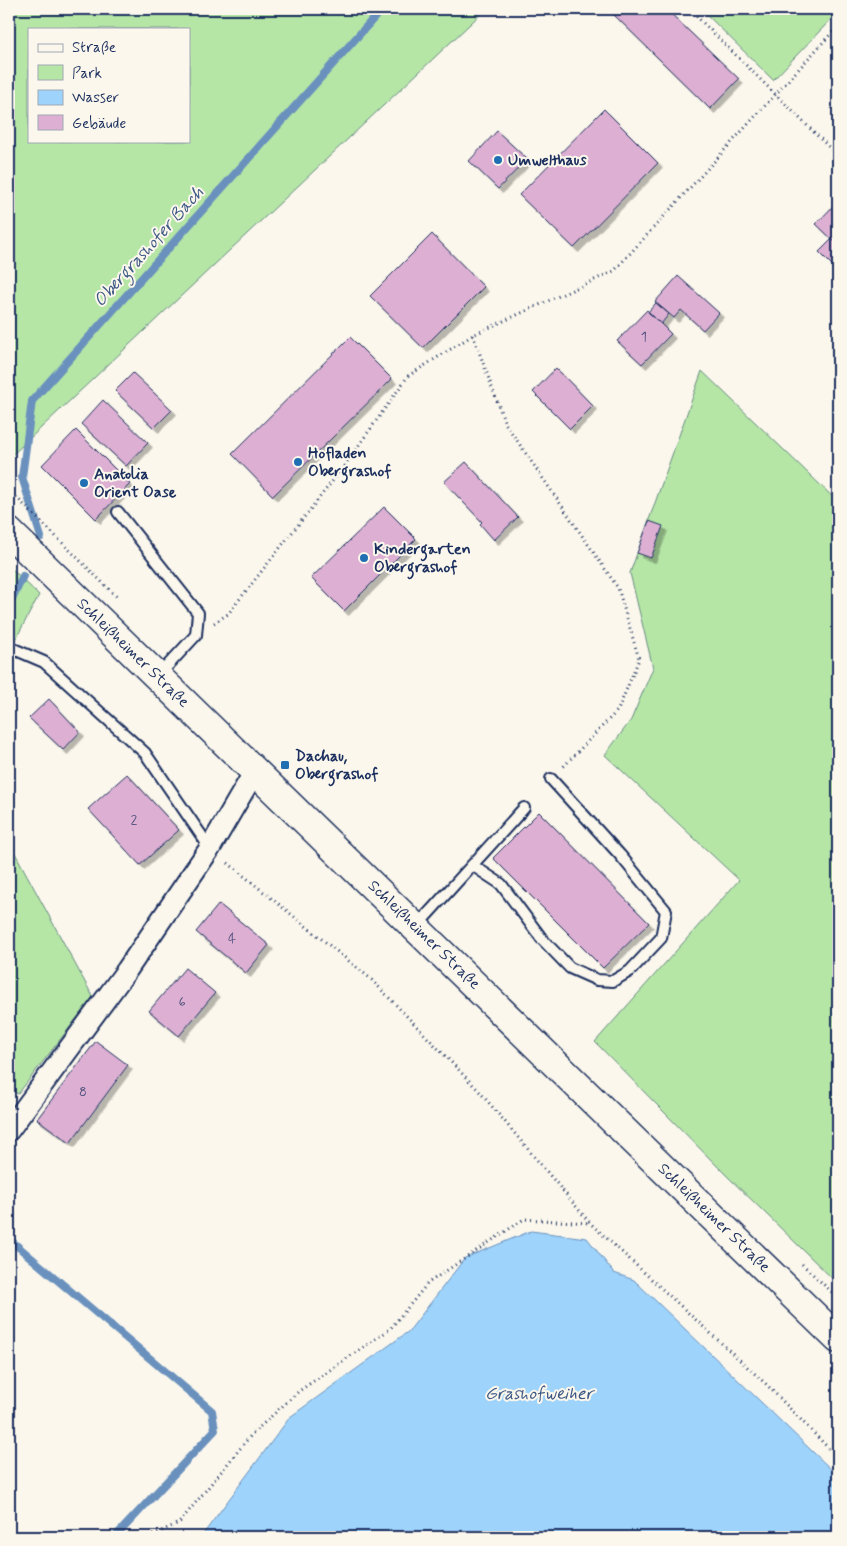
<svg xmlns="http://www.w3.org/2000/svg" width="847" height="1546" font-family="Mynerve,sans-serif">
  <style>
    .green { fill: #b5e6a6; stroke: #688a82; fill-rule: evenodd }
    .water { fill: #9ed3fc; stroke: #6a91bd }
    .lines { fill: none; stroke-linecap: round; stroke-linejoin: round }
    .stream { stroke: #6a91bd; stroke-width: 8 }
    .building { fill: #ddb0d3; stroke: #1b2f5e; filter: url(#shadow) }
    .lane-casing { stroke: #1b2f5e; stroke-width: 14 }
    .street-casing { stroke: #1b2f5e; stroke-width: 24 }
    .secondary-casing { stroke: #1b2f5e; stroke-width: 31 }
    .path { stroke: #1b2f5e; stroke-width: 3; stroke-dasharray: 1 4; stroke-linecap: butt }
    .lane { stroke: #fbf7ec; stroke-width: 10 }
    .street { stroke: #fbf7ec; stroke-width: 20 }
    .secondary { stroke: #fbf7ec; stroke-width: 28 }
    .poi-dot { fill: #1f6fb2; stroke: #fbf7ec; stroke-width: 2 }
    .labels { text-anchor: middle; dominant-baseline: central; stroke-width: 4; stroke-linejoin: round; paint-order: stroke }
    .number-label { font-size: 14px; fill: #4c4f7b }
    .poi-label { font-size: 16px; font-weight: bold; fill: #1b2f5e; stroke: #fbf7ec; text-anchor: start }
    .street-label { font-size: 16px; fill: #1b2f5e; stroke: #fbf7ec }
    .water-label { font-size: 18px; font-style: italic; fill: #3c5886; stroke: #fbf7ec }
  </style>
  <defs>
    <filter id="shadow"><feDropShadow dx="4.5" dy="4.5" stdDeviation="0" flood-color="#0004"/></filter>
  </defs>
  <rect width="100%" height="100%" fill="#fbf7ec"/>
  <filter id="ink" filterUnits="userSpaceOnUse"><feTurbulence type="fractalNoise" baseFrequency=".02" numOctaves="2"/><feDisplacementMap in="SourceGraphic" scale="10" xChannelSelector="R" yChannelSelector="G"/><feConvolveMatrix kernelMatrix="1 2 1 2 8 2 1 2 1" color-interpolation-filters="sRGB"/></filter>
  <g filter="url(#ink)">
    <path class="green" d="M9,9H486L9,458ZM29,29H189V141H29Z
      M701,9H838V12L773,80Z
      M702,371L838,502V1284L725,1174L595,1042L739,880L605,755L631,720L653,668L630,573Z
      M9,566L39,595L9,652Z
      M9,842L93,997L18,1094L9,1089Z"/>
    <path class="water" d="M531,1231L587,1238L614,1273L634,1280L838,1476V1537H201L290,1417L409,1331L465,1258Z"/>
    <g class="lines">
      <path class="stream" d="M41,537L22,477L32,401L382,9
        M9,606L23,576
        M9,1239L212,1411L215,1430L115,1537"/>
    </g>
    <path class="building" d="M608,9H666L739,79L710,109Z
      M604,109L658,163L574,248L519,195Z
      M497,131L527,159L498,189L469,161Z
      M838,201V245L816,224Z
      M432,234L484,287L423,348L370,296Z
      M832,239L838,245V271L819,252Z
      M678,276L719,313L703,330L681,310L674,318L655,302Z
      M656,303L669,314L661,324L648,312Z
      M647,310L671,334L642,364L617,341Z
      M350,337L392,379L273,496L232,454Z
      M556,368L593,406L570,429L533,392Z
      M133,373L172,410L154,428L115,391Z
      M103,400L148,443L126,466L81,424Z
      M76,430L130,484L96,519L42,465Z
      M466,462L518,517L494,540L480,524L482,522L444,482Z
      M384,507L416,539L344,611L311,578Z
      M649,521L663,526L651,558L637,553Z
      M49,699L80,732L63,750L29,718Z
      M127,774L179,830L140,865L88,809Z
      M539,812L649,923L603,968L493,858Z
      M219,904L269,945L246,973L196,932Z
      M185,968L215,993L179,1036L149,1011Z
      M96,1041L128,1065L70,1143L37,1119Z"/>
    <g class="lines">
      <defs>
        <path id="lane" d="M118,512L198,613L196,635L158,676
          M9,647L44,662L145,753L210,848
          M472,865L501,884L542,939L570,968L597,980L613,981L630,971L661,938L666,911L620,855L551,779
          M416,927L524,808"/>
        <path id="street" d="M9,1130L127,970L210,848L255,771"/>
        <path id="secondary" d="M9,532L838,1339"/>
      </defs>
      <use href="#lane" class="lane-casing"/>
      <use href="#street" class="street-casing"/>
      <use href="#secondary" class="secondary-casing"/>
      <path class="path" d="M689,9L838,156
        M473,335L505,423L618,588L639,659L618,710L563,767
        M9,490L119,599
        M214,623L228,614L342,469L408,376L473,335L614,271L838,26
        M228,863L371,979L479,1091L590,1223L766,1384L838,1458
        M802,1264L838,1298
        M148,1537L179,1523L252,1434L299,1391L390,1329L428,1283L524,1219L590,1223"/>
      <use href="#lane" class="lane"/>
      <use href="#street" class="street"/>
      <use href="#secondary" class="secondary"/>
    </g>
  </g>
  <g class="poi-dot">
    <circle cx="498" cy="160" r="5"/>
    <circle cx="298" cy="462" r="5"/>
    <circle cx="84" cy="483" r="5"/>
    <circle cx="364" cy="558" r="5"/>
    <rect x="280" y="760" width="10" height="10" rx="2.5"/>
  </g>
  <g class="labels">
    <g class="number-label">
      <text x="644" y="337">1</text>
      <text x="134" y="820">2</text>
      <text x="232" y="939">4</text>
      <text x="182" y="1002">6</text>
      <text x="83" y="1092">8</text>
    </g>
    <g class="poi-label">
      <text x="508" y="160">Umwelthaus</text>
      <text x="308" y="453">Hofladen<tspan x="308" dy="18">Obergrashof</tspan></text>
      <text x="94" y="474">Anatolia<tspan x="94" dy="18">Orient Oase</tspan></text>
      <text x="374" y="549">Kindergarten<tspan x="374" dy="18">Obergrashof</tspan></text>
      <text x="295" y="756">Dachau,<tspan x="295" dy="18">Obergrashof</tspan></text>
    </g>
    <g class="street-label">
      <text transform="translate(133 653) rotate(44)">Schleißheimer Straße</text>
      <text transform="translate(424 935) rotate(44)">Schleißheimer Straße</text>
      <text transform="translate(714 1218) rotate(44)">Schleißheimer Straße</text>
    </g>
    <g class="water-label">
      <text transform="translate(149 247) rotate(-48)">Obergrashofer Bach</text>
      <text x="539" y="1394">Grashofweiher</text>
    </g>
  </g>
  <rect width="847" height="1546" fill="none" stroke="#fbf7ec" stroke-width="30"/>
  <rect x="15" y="15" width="817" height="1516" fill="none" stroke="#1b2f5e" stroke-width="2" filter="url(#ink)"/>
  <rect x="28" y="28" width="162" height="115" fill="#fbf7ec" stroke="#a1a7b3"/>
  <rect x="38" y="44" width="25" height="8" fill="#fbf7ec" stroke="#a1a7b3"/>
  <text x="72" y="52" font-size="15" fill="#1b2f5e">Straße</text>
  <rect x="38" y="65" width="25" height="15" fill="#b5e6a6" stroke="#a1a7b3"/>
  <text x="72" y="78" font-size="15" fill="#1b2f5e">Park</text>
  <rect x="38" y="90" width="25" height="15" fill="#9ed3fc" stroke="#a1a7b3"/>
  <text x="72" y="102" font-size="15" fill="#1b2f5e">Wasser</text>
  <rect x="38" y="115" width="25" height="15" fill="#ddb0d3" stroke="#a1a7b3"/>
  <text x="72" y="128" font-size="15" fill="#1b2f5e">Gebäude</text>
</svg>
